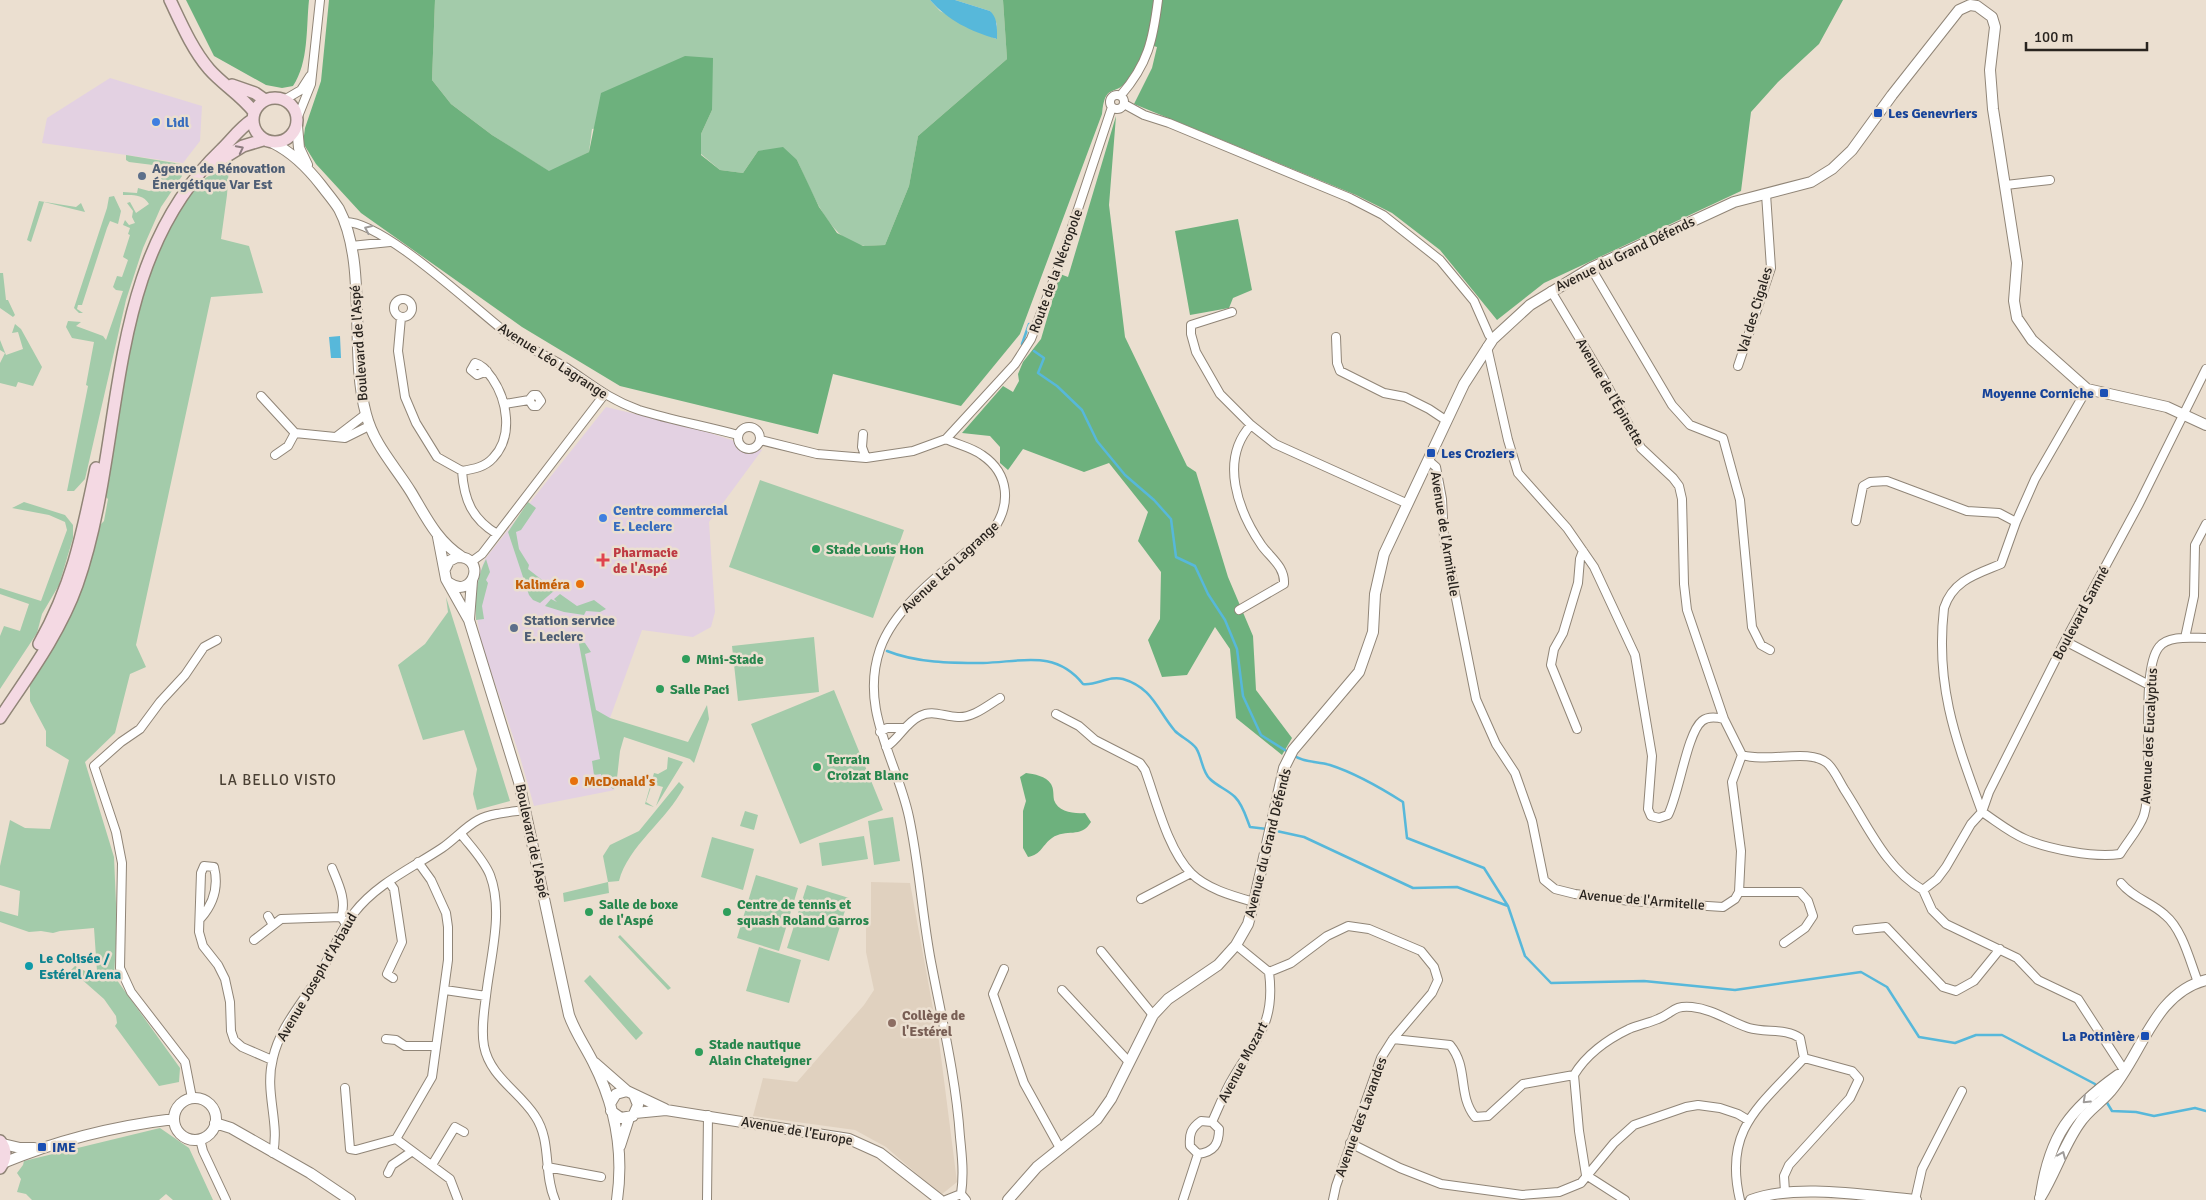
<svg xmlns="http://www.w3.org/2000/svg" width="2206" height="1200" font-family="Signika,sans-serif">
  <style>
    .commercial { fill: #e3d1e2 }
    .education { fill: #e0d1bf }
    .green { fill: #a3cbaa }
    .forest { fill: #6db17d }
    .water { fill: #57b8da }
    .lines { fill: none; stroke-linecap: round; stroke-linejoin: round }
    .stream { stroke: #57b8da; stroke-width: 2.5 }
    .minor-casing { stroke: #908577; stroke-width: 10 }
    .tertiary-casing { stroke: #908577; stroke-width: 12 }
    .secondary-casing { stroke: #908577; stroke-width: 14 }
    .minor { stroke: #fff; stroke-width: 8 }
    .tertiary { stroke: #fff; stroke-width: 10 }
    .secondary { stroke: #f4d9e3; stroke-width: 11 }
    .oneway { stroke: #8e7e81 }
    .oneway2 { stroke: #9f9c9a }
    .transit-dot { fill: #1a4fb4; stroke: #ebdfd0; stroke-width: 2 }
    .shop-dot { fill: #3f7fe0; stroke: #ebdfd0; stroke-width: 2 }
    .service-dot { fill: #5c6f8a; stroke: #ebdfd0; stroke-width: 2 }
    .leisure-dot { fill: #2e9e5b; stroke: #ebdfd0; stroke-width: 2 }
    .health-dot { fill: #e0444e; stroke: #ebdfd0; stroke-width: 2 }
    .food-dot { fill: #e8710a; stroke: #ebdfd0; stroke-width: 2 }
    .culture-dot { fill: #0f9aa8; stroke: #ebdfd0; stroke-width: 2 }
    .education-dot { fill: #8d6e63; stroke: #ebdfd0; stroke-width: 2 }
    .labels { text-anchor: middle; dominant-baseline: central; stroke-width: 5; stroke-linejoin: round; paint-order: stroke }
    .transit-label { font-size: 14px; font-weight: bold; fill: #164399; stroke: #ebdfd0; text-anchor: start }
    .shop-label { font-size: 14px; font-weight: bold; fill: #366cbe; stroke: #ebdfd0; text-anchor: start }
    .service-label { font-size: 14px; font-weight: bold; fill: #4e5e75; stroke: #ebdfd0; text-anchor: start }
    .street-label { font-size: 14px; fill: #29241f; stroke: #ebdfd0 }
    .leisure-label { font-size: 14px; font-weight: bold; fill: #27864d; stroke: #ebdfd0; text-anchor: start }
    .health-label { font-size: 14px; font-weight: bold; fill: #be3a42; stroke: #ebdfd0; text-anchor: start }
    .food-label { font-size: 14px; font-weight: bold; fill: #c56008; stroke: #ebdfd0; text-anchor: end }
    .culture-label { font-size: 14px; font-weight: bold; fill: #0d838f; stroke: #ebdfd0; text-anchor: start }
    .education-label { font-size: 14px; font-weight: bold; fill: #785e54; stroke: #ebdfd0; text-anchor: start }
    .neighbourhood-label { font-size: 15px; letter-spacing: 1px; fill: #4a4034; stroke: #ebdfd0 }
  </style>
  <rect width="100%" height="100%" fill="#ebdfd0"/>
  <path class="commercial" d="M110,78L202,106L200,141L183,163L42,143L47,118Z
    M606,407L698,429L762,450L709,522L715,612L711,627L693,637L642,630L610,718L601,760L602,780L615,790L534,806L520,757L481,642L474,600L477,580L485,559Z"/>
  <path class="education" d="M871,882L910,883L939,1041L957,1182L941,1195L886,1147L855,1130L753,1116L763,1078L797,1082L864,1005L874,990L866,952V924L871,923Z"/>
  <path class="green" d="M435,0H930L940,11L996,39L997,24L990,11L955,0H1003L1007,59L918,136L909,186L885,245C878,245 872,246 865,246C830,243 810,188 797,160L758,151L743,173L720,170L701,154V134L712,110L592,129L589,152L550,172L492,135L451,104L432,80Z
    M126,155L181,164L182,176L161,207L143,248L126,300L85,479L74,491H67L88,386L86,385L94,342L72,338L66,327L68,321L81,322L76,326L103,336L106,340L123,291L116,290L113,287L117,276L122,277L128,260L123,257L130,235L128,234L130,228L123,225L125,220L129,225L135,223L132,217L133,211L127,203L130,202L136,213L149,204C143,194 133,195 123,195V192L137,193L138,188L149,191L154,190L155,182H157L161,166L129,162L126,160Z
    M229,167L227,195L221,239L249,246L263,293L211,297L136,645L146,667L130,674L115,733L85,762L114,857L117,927L114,976L180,1068L179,1082L159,1086L115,1026L117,1023L116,1016L104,999L71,970L75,966L85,971H97L94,928L60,931L53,933L41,931L29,932L0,922V911L18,916L20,891L0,885V866L10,820L25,828L50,829L69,760L46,746V731L30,701V681L66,624L73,608L97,528L104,521L108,499L103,494C119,405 138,247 202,181C208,175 220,171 229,167Z
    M114,196L121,211L118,224L110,221L107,228L82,305H78L77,309L83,313H79L74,308L107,208L109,197Z
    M39,201L76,207L81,203L85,212L44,202L31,242L27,240Z
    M0,273H3L6,300H8L15,315L13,317L0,308Z
    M15,324L21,329L42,367L33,386L18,382L16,387L0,383V363L5,353L0,350V340L6,355L23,349L18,332L12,333Z
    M760,480L904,530L873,618L729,567Z
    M24,502L65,515L73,525V538L59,585L42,614L37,633L0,689V636L4,626L20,631L29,604L0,594V588L41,601L67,530L65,522L49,515L12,508Z
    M528,502L536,508L521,530L516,532L519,549L529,565L528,569L555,590L540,603L533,600L529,595L508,532Z
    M486,559L490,572L486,580L488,583L482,606L484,619L476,620C475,598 476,579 486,559Z
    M560,594L577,606L594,600L606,609L600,612L586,611L584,615L564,612L545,606L551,599L557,602L554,599Z
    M446,597L510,801L477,810L473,794L477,769L464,730L423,740L398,665L425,644L448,612Z
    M814,637L819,692L738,701L732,646Z
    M580,642L585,643L591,652L585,654L596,710L610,718L688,742L707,705L709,719L694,763L690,759L624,737L620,751L616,787L613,789L602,780L601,774L594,775L592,761L600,759L579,644Z
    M834,690L883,810L800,844L751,724Z
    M668,757L683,762L656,806L663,787L652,784L646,802L654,807L645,804L654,773L658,774L667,769Z
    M679,782L684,787C667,820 628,846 619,881L608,882L609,893L564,902L563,893L608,882L603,856L610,845L639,831Z
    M745,811L758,815L754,830L740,826Z
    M893,817L900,861L874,865L868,821Z
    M864,836L868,859L822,866L819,843Z
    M712,837L754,849L743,890L701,877Z
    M756,875L798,888L779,951L737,938Z
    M807,885L849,898L829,961L787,948Z
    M620,935L671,988L668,990L618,937Z
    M759,947L801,960L789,1003L746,991Z
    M590,975L643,1033L636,1040L584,981Z
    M160,1128L189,1148L213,1200H173L166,1194L159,1200H32L26,1194L17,1192L21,1179L17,1173L23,1165L24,1161Z"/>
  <path class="forest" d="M186,0H309C306,28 309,62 293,86L282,88L266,85L214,56Z
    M329,0H435L432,80L451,104L492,135L549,171L589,152L601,93L685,56L713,58L712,110L701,134V155L720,170L743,173L758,151L783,147L797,160L819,207L837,233L863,246L885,245L909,186L918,136L1007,59L1003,0H1843L1819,44L1778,82L1751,112L1741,191L1544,283L1497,320L1440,250L1392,213L1356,195L1134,104L1152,68L1157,47L1147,44C1142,56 1135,71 1126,82C1114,97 1105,82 1102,114L1020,334L961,406L833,374L818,434L620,386L522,327L361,213L316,164L303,143L305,128L321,81Z
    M1116,116L1109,205L1125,337L1187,466L1196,472L1228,577L1253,636L1256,690L1292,738L1282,755L1236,718L1230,649L1215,627L1187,675L1162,677L1148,640L1160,619L1161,572L1138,541L1148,512L1109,463L1084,472L1023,449L1008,470L1000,463V447L990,436L962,433L1003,386L1013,392L1019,381L1018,374L1023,362L1041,339L1060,274L1068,277Z
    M1238,219L1252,290L1233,298L1229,308L1190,315L1175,231Z
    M1026,773C1034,774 1046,776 1051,784C1054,789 1053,794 1054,800C1058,812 1074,814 1085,813L1091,822C1081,839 1066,828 1052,838C1043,844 1041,855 1028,857L1023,848V811L1026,801L1020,777Z"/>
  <path class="water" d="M930,0H955L990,11C998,18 997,29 997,39C970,31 949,21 930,0Z
    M340,336L341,358H331L329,337Z"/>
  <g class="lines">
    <path class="stream" d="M1022,344L1029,324
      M1034,351L1044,358L1038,373L1057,386L1082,410L1097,441L1125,475L1154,500L1171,519L1176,557L1195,566L1208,594L1225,620L1237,649L1243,696L1261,735L1288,752
      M887,651C917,663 951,663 983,663C1021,662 1055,649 1083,684C1096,686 1109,675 1123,679C1153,688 1157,710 1175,731C1181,737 1191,741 1196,748C1202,757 1202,772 1210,779C1217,786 1228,790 1235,797C1243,805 1246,817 1250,827L1267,829
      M1293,755C1304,763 1317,761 1330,765C1355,773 1381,788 1403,802L1407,838L1484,868L1508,906
      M1272,830L1304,837L1413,888L1457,887L1508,906L1525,956L1551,983L1644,981L1735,990L1861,972L1887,987L1919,1037L1955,1043L1976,1035H2002L2095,1084L2097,1088
      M2106,1101L2112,1111L2136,1112L2154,1116L2195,1108L2206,1111"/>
    <defs>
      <path id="minor" d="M1110 102a7 7 0 1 1 14 0a7 7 0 1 1-14 0Z
        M1121,95C1148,64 1153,40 1158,0
        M284,100L301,90L310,76
        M1124,104L1144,115L1169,123L1350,198L1383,215L1440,260L1474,301L1489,335L1493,339
        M297,119L311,84L320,0
        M2006,185L2050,180
        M344,222C381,219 475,309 508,334C526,347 547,356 567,368C591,384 610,400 639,410C671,420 705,426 738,435
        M351,246L390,242
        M1591,268L1672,405L1690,425L1723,438L1740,500L1752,627L1761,645L1770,650
        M1551,291L1602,376L1641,448L1673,478L1679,486L1682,499L1684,584L1687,610L1724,719
        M394 308a9 9 0 1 1 18 0a9 9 0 1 1-18 0Z
        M1232,312L1191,325V334L1196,352L1220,394L1251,425L1275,444L1408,504
        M401,317L398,351L405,397L416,423L437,457L462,471C474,469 485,467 493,458C514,436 507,400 492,378C487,372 483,365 475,363L471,370L477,375L487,371
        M1336,337L1337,363L1340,371L1384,393L1405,397L1429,409L1447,421
        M1487,347L1508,440L1518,473L1567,528L1594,567L1635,655L1652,756L1648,809L1651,816L1659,818L1668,815C1679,794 1687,733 1702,721C1708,716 1716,717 1724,719L1742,755C1768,763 1809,748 1827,763C1834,769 1839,781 1844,789C1867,824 1885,868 1923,890L1937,879L1946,867L1971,824L1982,812L1989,792L2065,641L2139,504L2206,369
        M1738,366L1771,268L1766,194
        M261,396L295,433L345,438L369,426
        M505,404L529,400L533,406H537L541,401L537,395H533L529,400
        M738 438a11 11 0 1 1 22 0a11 11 0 1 1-22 0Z
        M863,434L862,447L866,458
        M336,437L366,414
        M946,439C958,445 971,447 982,455C1010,474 1011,505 993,530C956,562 896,602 880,649C859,710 897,760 909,817C919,864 922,914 931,962C942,1020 956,1078 960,1137C962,1156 964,1175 961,1194L966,1200
        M760,440L817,454L866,458L913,451L946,439L1015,364L1031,339L1060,263L1112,107
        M275,455L288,446L295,433
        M1428,460L1436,467L1442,499L1444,538L1476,699L1496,744L1515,773L1532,821L1544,880L1555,889L1575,894L1630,901L1723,907L1735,899L1739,892L1741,851L1732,782L1742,755
        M462,471C464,500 472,519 497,534
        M1856,521L1863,486L1870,482L1887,481L1967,511L1999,513L2016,522
        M471,562L482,554L604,395
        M1239,610L1284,584C1285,567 1271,558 1262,546C1238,511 1219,460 1251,425
        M2185,638L2194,596L2195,545L2206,524
        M2065,641L2149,685
        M1056,714L1079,726L1095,740L1140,763L1145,770C1156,800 1168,850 1191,873C1207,889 1233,896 1254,902
        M1577,729L1551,665L1554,649L1563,633L1578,583L1580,559L1583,551
        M880,732L887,728H903
        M886,747C899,739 905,723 920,716C933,709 944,717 958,717C973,718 988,705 1000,698
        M1982,812C1956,740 1935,687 1944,608C1953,580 1977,574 2001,564L2016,522L2035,479L2087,389
        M1982,812C1996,821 2009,832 2025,839C2049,849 2094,858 2120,854C2127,842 2140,828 2144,815C2155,777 2139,672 2159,647C2168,635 2192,638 2206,638
        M461,834C471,847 484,860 490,875C504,912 490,958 486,996C484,1011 481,1030 484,1046C490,1077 519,1091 535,1116C552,1141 543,1173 555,1200
        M332,868C338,883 347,900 341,917
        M389,882L394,889L402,942L387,974L393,978
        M2121,883C2133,898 2151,902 2165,915C2183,930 2190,962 2198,982
        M1923,890L1932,910L1946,924L2017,958L2038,980L2078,999L2124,1070
        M1739,892H1800L1808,901L1813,916L1805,928L1784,943
        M1141,899L1191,873
        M268,916L273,925
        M201,918C214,903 219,887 214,867L204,866L201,873L199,932L203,946L218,965L225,979L230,1002L231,1031L234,1040L242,1047L272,1060
        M1857,930L1886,927L1943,987L1956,991L1974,981L2000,949
        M254,940L281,919L341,917L346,924
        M1236,945L1269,972
        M1101,951L1153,1015
        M1004,969L993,994L1024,1083L1060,1148
        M1269,972L1291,963L1327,936L1348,926L1369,929L1421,951L1434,967L1438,980L1432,993L1393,1039L1381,1058L1336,1186L1333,1200
        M445,990L486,996
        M1062,990L1129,1062
        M386,1039L396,1040L405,1046H436
        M1393,1039L1450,1045C1469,1068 1457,1094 1475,1117L1488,1116L1523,1084L1574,1075
        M1574,1075C1586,1055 1608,1039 1629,1029C1638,1025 1649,1023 1658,1019C1673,1013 1673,1005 1692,1007C1713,1009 1730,1022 1749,1028C1766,1033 1786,1028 1800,1038L1804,1058L1852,1071L1859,1079L1850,1098L1789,1165L1784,1176L1785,1192
        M1574,1075L1579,1131L1586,1175L1625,1200
        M345,1088L350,1149L356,1150L396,1139L450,1179L458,1200
        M192,1098L185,1062L131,992L120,968L122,863L116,832L94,766L121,742L140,729L160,702L185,675L204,647L217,640
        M1201,1121L1212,1122L1219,1129C1219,1144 1214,1152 1198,1154L1190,1146C1189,1134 1191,1128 1201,1121Z
        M1212,1122C1218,1109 1223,1096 1230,1083C1254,1040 1276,1026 1269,972
        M200,1139L203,1151L226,1200
        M396,1139L432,1077L448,960V927L446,913L431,880L418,862
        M1350,1143L1400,1168L1441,1184L1522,1195L1559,1192L1581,1183L1614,1143L1634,1125L1686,1107L1698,1105L1720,1108L1738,1114L1748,1120
        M273,1153C280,1122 264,1092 273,1058C279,1030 299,1007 315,982C329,960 337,935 354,913C376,884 412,868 442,848C454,840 465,827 478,820C491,813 511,812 526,810
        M432,1165L455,1127L464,1132
        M547,1167L601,1177
        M388,1173L392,1165L411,1152
        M707,1200L708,1115
        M946,1200L961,1194
        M1183,1200L1198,1154
        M1740,1200C1723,1129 1760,1106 1804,1058
        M1915,1200L1922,1169L1962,1091"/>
      <path id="tertiary" d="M297,126L299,148L307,165
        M273,143C293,153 307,167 321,185C327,193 334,201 339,209C368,264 349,353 366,414C374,445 395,466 411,492C426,517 437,541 462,557
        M438,537L446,579L469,620L519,782L569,1015C575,1032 585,1046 593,1062C615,1105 624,1152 617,1200
        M445,569L449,561L457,557C487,556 474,600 449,583
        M469,619L472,581
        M595,1063L627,1091
        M174 1119a21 21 0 1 1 42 0a21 21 0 1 1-42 0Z
        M610,1104L616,1094L627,1091L665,1109
        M611,1111L621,1118L633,1116L638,1105L634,1095
        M635,1113L666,1110L849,1139L880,1153L940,1200
        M215,1123L231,1128L310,1173L350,1200
        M3,1144L20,1148H34
        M620,1146L629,1118
        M3,1163C58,1140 116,1126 174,1119
        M2041,1194C2050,1135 2070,1109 2118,1075
        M2040,1198C2055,1174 2063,1147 2079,1124C2087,1111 2099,1104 2108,1094C2141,1058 2153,993 2206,980
        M1008,1200L1037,1167L1097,1119L1111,1099L1153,1015L1168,999L1218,965L1236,945L1248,924L1254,902L1284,768L1293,750L1359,672L1373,632L1375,594L1384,554L1464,384L1493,339L1530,305L1591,268L1734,202L1811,182L1832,169L1852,150L1892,95L1959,10L1970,5L1977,6L1992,17L1995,27L1990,70L1993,109L2017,263L2014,301L2017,318L2032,340L2087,389L2167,407L2206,425
        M1751,1200C1796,1183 1868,1196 1916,1200"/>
      <path id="secondary" d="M170,0C181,23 192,49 209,69C223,85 241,95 254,112
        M232,85L255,93L265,100
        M253 120a22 22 0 1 1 44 0a22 22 0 1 1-44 0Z
        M214,164L243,146L263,140
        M39,644C73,583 82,535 96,468
        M0,718C28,676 60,633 77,585C128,439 100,265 222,149C232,139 241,127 252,120
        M0,1141C7,1150 6,1159 0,1168"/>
    </defs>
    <use href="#minor" class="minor-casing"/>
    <use href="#tertiary" class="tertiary-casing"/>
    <use href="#secondary" class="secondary-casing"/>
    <use href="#minor" class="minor"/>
    <use href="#tertiary" class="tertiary"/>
    <use href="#secondary" class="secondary"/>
  </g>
  <defs><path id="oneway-chevron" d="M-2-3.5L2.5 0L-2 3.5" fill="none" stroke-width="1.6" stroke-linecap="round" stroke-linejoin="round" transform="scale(1.25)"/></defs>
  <use class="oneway" href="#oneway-chevron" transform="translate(240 149) rotate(-27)"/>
  <g class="oneway2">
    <use href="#oneway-chevron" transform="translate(368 229) rotate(-156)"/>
    <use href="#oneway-chevron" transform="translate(2086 1100) rotate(137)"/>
    <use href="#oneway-chevron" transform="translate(2062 1155) rotate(-67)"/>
  </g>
  <g class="transit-dot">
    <rect x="1873" y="108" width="10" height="10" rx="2.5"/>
    <rect x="2099" y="388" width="10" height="10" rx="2.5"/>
    <rect x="1426" y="448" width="10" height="10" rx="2.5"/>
    <rect x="2140" y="1031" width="10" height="10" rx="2.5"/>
    <rect x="37" y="1142" width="10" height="10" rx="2.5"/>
  </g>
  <g class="shop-dot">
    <circle cx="156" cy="122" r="5"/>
    <circle cx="603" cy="518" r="5"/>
  </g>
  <g class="service-dot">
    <circle cx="142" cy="176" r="5"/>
    <circle cx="514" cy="628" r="5"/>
  </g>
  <g class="leisure-dot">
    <circle cx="816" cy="549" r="5"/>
    <circle cx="686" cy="659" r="5"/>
    <circle cx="660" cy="689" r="5"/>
    <circle cx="817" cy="767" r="5"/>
    <circle cx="589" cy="912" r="5"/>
    <circle cx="727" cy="912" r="5"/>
    <circle cx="699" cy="1052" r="5"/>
  </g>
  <path class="health-dot" d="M600.5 552.5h5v5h5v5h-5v5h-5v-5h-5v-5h5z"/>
  <g class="food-dot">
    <circle cx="580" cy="584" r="5"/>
    <circle cx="574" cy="781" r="5"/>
  </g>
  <circle class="culture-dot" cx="29" cy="966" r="5"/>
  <circle class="education-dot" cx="892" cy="1023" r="5"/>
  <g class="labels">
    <g class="transit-label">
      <text x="1888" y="113">Les Genevriers</text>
      <text x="2094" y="393" text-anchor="end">Moyenne Corniche</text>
      <text x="1441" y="453">Les Croziers</text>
      <text x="2135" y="1036" text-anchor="end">La Potinière</text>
      <text x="52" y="1147">IME</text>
    </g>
    <g class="shop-label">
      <text x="166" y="122">Lidl</text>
      <text x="613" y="510">Centre commercial<tspan x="613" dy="16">E. Leclerc</tspan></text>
    </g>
    <g class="service-label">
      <text x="152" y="168">Agence de Rénovation<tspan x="152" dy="16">Énergétique Var Est</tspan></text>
      <text x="524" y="620">Station service<tspan x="524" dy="16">E. Leclerc</tspan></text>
    </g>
    <g class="street-label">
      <text transform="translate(1625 254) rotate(-26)">Avenue du Grand Défends</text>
      <text transform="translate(1056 271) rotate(-70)">Route de la Nécropole</text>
      <text transform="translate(1755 310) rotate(-73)">Val des Cigales</text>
      <text transform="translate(359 343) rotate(-94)">Boulevard de l'Aspé</text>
      <text transform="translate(553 361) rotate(33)">Avenue Léo Lagrange</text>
      <text transform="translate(1610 392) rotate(60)">Avenue de l'Épinette</text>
      <text transform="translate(1445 534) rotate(81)">Avenue de l'Armitelle</text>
      <text transform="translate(950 567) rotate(-43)">Avenue Léo Lagrange</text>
      <text transform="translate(2081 613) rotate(-62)">Boulevard Samné</text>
      <text transform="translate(2149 736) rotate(-87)">Avenue des Eucalyptus</text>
      <text transform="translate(532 841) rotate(78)">Boulevard de l'Aspé</text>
      <text transform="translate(1268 843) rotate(-76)">Avenue du Grand Défends</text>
      <text transform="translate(1642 900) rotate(5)">Avenue de l'Armitelle</text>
      <text transform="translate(317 977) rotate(-60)">Avenue Joseph d'Arbaud</text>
      <text transform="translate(1243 1062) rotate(-62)">Avenue Mozart</text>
      <text transform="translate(1361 1117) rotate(-70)">Avenue des Lavandes</text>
      <text transform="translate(797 1131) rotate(10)">Avenue de l'Europe</text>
    </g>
    <g class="leisure-label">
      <text x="826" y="549">Stade Louis Hon</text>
      <text x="696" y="659">Mini-Stade</text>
      <text x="670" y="689">Salle Paci</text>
      <text x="827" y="759">Terrain<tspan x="827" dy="16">Croizat Blanc</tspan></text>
      <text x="599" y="904">Salle de boxe<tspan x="599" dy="16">de l'Aspé</tspan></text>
      <text x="737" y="904">Centre de tennis et<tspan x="737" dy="16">squash Roland Garros</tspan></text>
      <text x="709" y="1044">Stade nautique<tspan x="709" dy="16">Alain Chateigner</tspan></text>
    </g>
    <g class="health-label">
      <text x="613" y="552">Pharmacie<tspan x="613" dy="16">de l'Aspé</tspan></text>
    </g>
    <g class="food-label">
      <text x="570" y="584">Kaliméra</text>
      <text x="584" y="781" text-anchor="start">McDonald's</text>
    </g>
    <g class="culture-label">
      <text x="39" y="958">Le Colisée /<tspan x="39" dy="16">Estérel Arena</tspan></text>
    </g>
    <g class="education-label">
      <text x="902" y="1015">Collège de<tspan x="902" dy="16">l'Estérel</tspan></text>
    </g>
    <g class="neighbourhood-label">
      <text x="278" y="780">LA BELLO VISTO</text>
    </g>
  </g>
  <path d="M2026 42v8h121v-8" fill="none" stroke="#29241f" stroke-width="2.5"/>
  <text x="2034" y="42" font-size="15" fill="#29241f" stroke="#ebdfd0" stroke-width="4" paint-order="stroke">100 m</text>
</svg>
